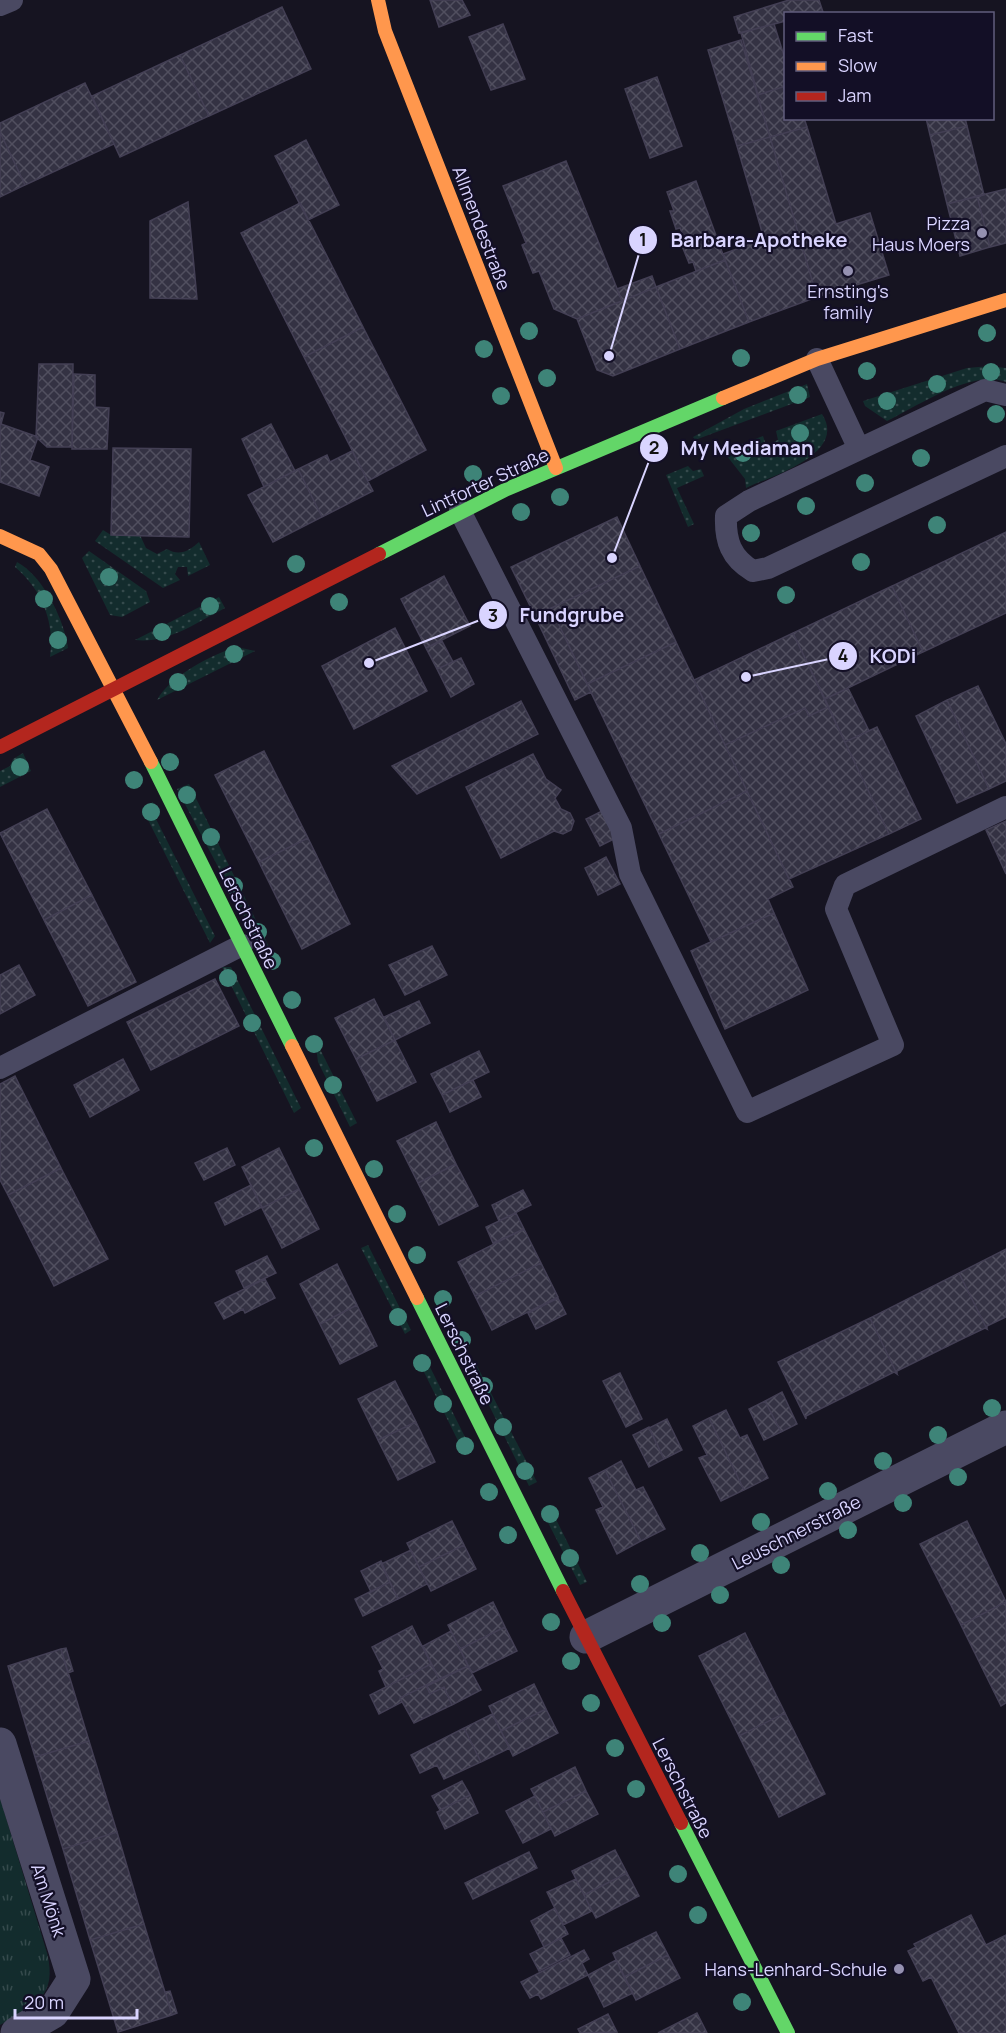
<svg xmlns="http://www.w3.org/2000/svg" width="1006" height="2033" font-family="Manrope,sans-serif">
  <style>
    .grass { fill: url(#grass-dots) }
    .park { fill: url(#park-tufts) }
    .building { fill: url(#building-cross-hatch); stroke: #433f54; stroke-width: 1.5 }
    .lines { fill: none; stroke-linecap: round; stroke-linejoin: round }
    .lane { stroke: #4a4962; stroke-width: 22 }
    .street { stroke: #4a4962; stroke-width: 33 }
    .fast { stroke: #63d668; stroke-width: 14 }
    .slow { stroke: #ff974d; stroke-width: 14 }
    .jam { stroke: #b3261e; stroke-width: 14 }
    .tree { fill: #3e8478 }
    .poi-dot { fill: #9591b1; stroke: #130f26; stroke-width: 2 }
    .labels { text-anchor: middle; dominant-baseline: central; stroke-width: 4.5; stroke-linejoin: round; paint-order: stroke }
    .poi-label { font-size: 18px; fill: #d9d4ff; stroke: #130f26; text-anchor: end }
    .street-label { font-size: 18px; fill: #d9d4ff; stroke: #130f26 }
    .leader { fill: none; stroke: #d9d4ff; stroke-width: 2 }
    .callout-dot { fill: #d9d4ff; stroke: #130f26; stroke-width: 2 }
    .mark-label { font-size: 18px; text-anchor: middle; font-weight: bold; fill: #111 }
    .callout-label { font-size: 20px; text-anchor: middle; font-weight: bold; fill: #d9d4ff; stroke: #130f26; stroke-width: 4.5; stroke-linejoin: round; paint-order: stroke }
  </style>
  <defs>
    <pattern id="grass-dots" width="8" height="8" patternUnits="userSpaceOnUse" patternTransform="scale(1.5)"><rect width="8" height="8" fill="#132c2d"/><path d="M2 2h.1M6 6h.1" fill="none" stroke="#354a4c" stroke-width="1.8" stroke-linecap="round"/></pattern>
    <pattern id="park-tufts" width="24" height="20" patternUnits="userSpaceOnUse" patternTransform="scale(1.5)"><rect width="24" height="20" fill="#132c2d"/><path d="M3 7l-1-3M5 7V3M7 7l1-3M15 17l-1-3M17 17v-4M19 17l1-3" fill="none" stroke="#354a4c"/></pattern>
    <pattern id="building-cross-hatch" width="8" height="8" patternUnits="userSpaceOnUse" patternTransform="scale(1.5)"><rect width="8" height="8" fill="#343243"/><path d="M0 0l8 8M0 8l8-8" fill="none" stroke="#514f5f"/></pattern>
  </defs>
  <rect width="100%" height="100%" fill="#161421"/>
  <path class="grass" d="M990,366L1006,368V382C972,369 918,406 887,421L865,406L863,401L967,368Z
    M807,384L810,397L695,440L693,437L744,409Z
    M822,414C848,454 771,476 746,488L745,479L723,451L763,436L766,445L778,440L776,431Z
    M688,466L693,471L701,469L704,476L677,488L694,524L688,527L666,475Z
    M103,530L111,535H140L146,548L157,554L167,549C180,557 190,550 199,542L210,565L188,576L187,567H178L175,574L180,580L163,588L95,541Z
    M89,551L146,591L150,602L122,617L110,615L82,558Z
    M17,562C43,576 64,619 68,648L50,657C55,622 42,590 15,567Z
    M219,597L225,608C196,623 167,644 135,640Z
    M237,647L255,651L157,700C169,677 212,654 237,647Z
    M23,753L31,771L0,787V771L10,766L13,759Z
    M189,784L279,967L272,969L177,789Z
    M153,802L155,817L215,936L210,943L142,808Z
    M222,967H231L301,1108L294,1113Z
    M315,1039L357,1123L350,1127L318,1062Z
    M368,1245L411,1330L405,1334L361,1248Z
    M425,1357L472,1451L465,1455L418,1360Z
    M475,1362L537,1482L529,1486L469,1365Z
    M549,1505L587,1582L580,1585L541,1509Z"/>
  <path class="park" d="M0,1798L47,1953C58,1997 34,2006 0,2025Z"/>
  <path class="building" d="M430,0H462L470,15L439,27Z
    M789,0H819L823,12L786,14V21L739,33L734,17Z
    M282,7L311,69L209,116L180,55Z
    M503,24L525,79L491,90L469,37Z
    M774,24L786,62V86L758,95L741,33Z
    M741,40L770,137L737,146L708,50Z
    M180,55L209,116L120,157L92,96Z
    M657,77L682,146L650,158L625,89Z
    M85,83L114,144L25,185L0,132V123Z
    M786,86V118H804L807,127L770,137L757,95Z
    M926,118H965L967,126L930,135Z
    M967,126L984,195L947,204L930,135Z
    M807,127L836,224L870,213L889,275L817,297L770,137Z
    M0,132L25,185L0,197Z
    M770,137L817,297L749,322L723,254L764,239L737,146Z
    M306,140L339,205L308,220L275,156Z
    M566,161L622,301L577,319L554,309L539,271L533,273L522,245L526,243L503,186Z
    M696,181L725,260L696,271L693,262L689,263L682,246L687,245L680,228L676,229L670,211H674L667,192Z
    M1006,189V243L990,247L977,196Z
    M977,196L990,247L960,256L947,204Z
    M188,202L197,299L150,298V221Z
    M300,203L363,327L304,357L241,233Z
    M725,260L749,322L680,349L656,287Z
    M652,276L656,287L622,301L617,289Z
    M656,287L680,349L613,376L597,370L577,319Z
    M363,327L426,450L368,481L304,357Z
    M39,364H73L72,447H47L36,437Z
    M74,374L95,375V407L109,408L107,449H72Z
    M0,412L4,413L1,424L38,437L30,460L49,467L39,496L0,482Z
    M271,424L295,471L264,487L242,439Z
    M113,448L191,449L189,537L111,535Z
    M352,451L373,491L322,517L298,469L327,455L330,462Z
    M298,469L322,517L273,542L248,495Z
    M617,517L640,566L535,616L511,567Z
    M1006,532V613L923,652L892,586Z
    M640,566L676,642L587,684L551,608Z
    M444,576L470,626L426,648L401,599Z
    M892,586L923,652L825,699L793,633Z
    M551,608L591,692L575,700L535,616Z
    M395,628L427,691L354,729L322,666Z
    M793,633L828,707L809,716L805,708L725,745L694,680Z
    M442,641L453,662L437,669L426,648Z
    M676,642L747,791L659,834L587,684Z
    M461,658L474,684L451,697L437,669Z
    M978,686L1006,744V781L989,789L947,700Z
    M848,688L869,731L845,742L825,699Z
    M947,700L989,789L957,803L916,716Z
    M521,701L538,734L417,794L392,766Z
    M828,707L889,834L789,879L725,745L805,708L809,716Z
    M877,727L921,819L889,834L845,742Z
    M264,751L308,838L259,862L215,775Z
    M533,754L546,779L561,790L555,798L561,809L570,813L574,821L571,830L563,834L554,831L501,858L466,787Z
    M747,791L793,887L768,899L774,913L711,942L659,834Z
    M47,809L92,895L44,920L0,833Z
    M602,811L616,838L600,846L586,819Z
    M1006,821V874L986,830Z
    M308,838L350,924L302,949L259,862Z
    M606,857L620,884L598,895L585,868Z
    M92,895L136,982L88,1006L44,920Z
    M774,913L808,990L725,1029L691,951Z
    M432,946L447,975L405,995L389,965Z
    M19,965L35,995L0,1014V975Z
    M215,979L239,1026L151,1070L127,1022Z
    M374,999L395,1040L356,1059L335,1018Z
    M419,1001L430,1023L395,1040L384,1017Z
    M395,1040L416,1082L377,1101L356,1059Z
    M479,1051L489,1072L442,1095L431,1074Z
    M123,1059L139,1090L90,1117L74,1085Z
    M15,1076L61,1168L8,1195L0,1180V1084Z
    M473,1080L481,1097L450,1112L442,1095Z
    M436,1122L456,1164L418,1183L397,1141Z
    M227,1148L235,1165L204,1180L195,1163Z
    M279,1148L299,1189L262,1208L242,1167Z
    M456,1164L478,1206L439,1225L418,1183Z
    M61,1168L108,1259L54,1286L8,1195Z
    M251,1185L262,1207L225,1225L215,1203Z
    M299,1189L319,1229L282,1248L262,1208Z
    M523,1190L531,1205L499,1221L492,1205Z
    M516,1213L524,1229L493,1243L486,1227Z
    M524,1229L541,1263L475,1296L458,1262Z
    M1006,1249V1317L987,1326V1329L959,1273Z
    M267,1256L276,1273L244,1288L236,1271Z
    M541,1263L558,1297L492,1330L475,1296Z
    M337,1264L357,1305L320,1324L300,1284Z
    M959,1273L987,1329L985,1328L964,1338L897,1371V1374L870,1318Z
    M265,1279L275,1298L245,1313L243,1309L224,1319L215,1303Z
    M558,1298L566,1314L536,1329L528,1313Z
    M357,1305L377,1346L340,1364L320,1324Z
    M870,1318L897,1374L894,1372L806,1416V1419L778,1362Z
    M620,1373L642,1419L626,1427L603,1381Z
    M395,1381L416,1422L378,1440L358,1399Z
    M782,1392L797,1424L781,1432L765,1401Z
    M765,1401L781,1432L764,1440L749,1409Z
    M726,1410L740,1438L747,1435L768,1478L744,1490L709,1418Z
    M709,1418L744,1490L721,1501L699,1458L707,1455L693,1426Z
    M667,1419L682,1450L664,1459L649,1428Z
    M416,1422L435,1462L398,1480L378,1440Z
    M649,1427L664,1459L649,1467L633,1435Z
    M621,1461L636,1490L643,1487L665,1529L641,1541L605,1470Z
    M605,1470L641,1541L617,1554L596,1510L603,1507L589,1478Z
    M452,1521L464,1545L419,1567L407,1543Z
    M967,1521L1006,1602L961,1625L920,1544Z
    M464,1545L476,1569L431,1591L419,1567Z
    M411,1550L427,1584L398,1599L381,1564Z
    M381,1561L390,1582L371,1592L361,1571Z
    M390,1582L398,1599L363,1616L355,1599Z
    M493,1602L505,1627L460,1649L448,1625Z
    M1006,1602V1703L1001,1706L961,1625Z
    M412,1626L431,1664L386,1687L379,1671L383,1669L372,1647Z
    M505,1627L517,1651L472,1673L460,1649Z
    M451,1631L468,1666L439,1679L423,1646Z
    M745,1633L785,1713L739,1736L699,1656Z
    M66,1648L73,1671L68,1673L61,1649Z
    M61,1649L89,1741L35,1757L8,1666Z
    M431,1664L439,1679L400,1698L402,1702L379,1714L370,1695Z
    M468,1666L481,1690L452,1705L444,1687L430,1694L427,1686Z
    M534,1684L546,1709L501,1731L489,1706Z
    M426,1685L430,1694L444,1687L452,1705L414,1723L400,1698Z
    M546,1709L558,1733L513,1756L501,1731Z
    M785,1713L825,1794L779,1817L739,1736Z
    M492,1714L510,1748L481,1762L464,1728Z
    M464,1728L481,1762L444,1779L437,1765L420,1773L411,1755Z
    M89,1741L117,1832L63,1849L35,1757Z
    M575,1767L586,1791L543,1812L531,1789Z
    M462,1781L470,1795L440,1810L432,1796Z
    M586,1791L598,1814L555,1836L543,1812Z
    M470,1795L478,1813L445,1829L437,1812Z
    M535,1796L551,1829L523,1843L506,1811Z
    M117,1832L144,1924L90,1940L63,1849Z
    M615,1850L627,1873L584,1895L572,1871Z
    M529,1852L537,1868L473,1899L465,1883Z
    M627,1873L639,1896L596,1918L584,1895Z
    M576,1879L592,1911L563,1925L547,1892Z
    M555,1908L568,1934L544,1947L531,1921Z
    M971,1915L986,1945L1006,1935V2033H959L931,1977L923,1981L908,1951L916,1947L914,1944Z
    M144,1924L172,2015L118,2032L90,1940Z
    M656,1932L668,1955L624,1977L613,1953Z
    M561,1938L570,1955L539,1971L530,1954Z
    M584,1950L589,1959L582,1963L588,1975L541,1999L538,1994L530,1998L521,1982Z
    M668,1955L680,1978L636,2000L624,1977Z
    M616,1960L633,1993L604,2007L588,1975Z
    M170,1991L177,2013L172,2015L165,1992Z
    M697,2013L707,2033H658Z
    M608,2014L617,2032L580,2033L578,2029Z"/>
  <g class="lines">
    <path class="lane" d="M0,5L12,0
      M817,359L859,449
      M1006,395L985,390L749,501L726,516C725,541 731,558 753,571L768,568L1006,456
      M460,511L621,828L630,874L747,1112L893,1045L836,909L845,885L1006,807
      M0,1068L242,945"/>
    <path class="street" d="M586,1637L1006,1427
      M0,1744L74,1979L53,2012L17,2033"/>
    <path class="fast" d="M379,554L507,489L723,398
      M151,762L292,1046
      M417,1298L563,1591
      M681,1823L788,2033"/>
    <path class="slow" d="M378,0L385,31L556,468
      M723,398L817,359L1006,300
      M0,536L39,554L51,569L151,762
      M292,1046L417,1298"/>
    <path class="jam" d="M0,747L379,554
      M563,1591L681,1823"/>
  </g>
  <g class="tree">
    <circle cx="529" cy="331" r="9"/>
    <circle cx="987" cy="333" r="9"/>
    <circle cx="484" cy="349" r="9"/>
    <circle cx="741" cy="358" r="9"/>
    <circle cx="867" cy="371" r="9"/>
    <circle cx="991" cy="372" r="9"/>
    <circle cx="547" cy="378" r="9"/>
    <circle cx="937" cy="384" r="9"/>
    <circle cx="798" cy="395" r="9"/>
    <circle cx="501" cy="396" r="9"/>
    <circle cx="887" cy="401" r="9"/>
    <circle cx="996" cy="414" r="9"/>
    <circle cx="800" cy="433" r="9"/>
    <circle cx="743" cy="453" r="9"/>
    <circle cx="921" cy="458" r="9"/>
    <circle cx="473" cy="474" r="9"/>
    <circle cx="865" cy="483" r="9"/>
    <circle cx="560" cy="497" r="9"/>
    <circle cx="806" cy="506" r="9"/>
    <circle cx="521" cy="512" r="9"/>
    <circle cx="937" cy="525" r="9"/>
    <circle cx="751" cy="533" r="9"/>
    <circle cx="861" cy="562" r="9"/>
    <circle cx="296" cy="564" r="9"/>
    <circle cx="109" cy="577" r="9"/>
    <circle cx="786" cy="595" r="9"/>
    <circle cx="44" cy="599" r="9"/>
    <circle cx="339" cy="602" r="9"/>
    <circle cx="210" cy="606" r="9"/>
    <circle cx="162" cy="632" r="9"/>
    <circle cx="58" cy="640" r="9"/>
    <circle cx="234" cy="654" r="9"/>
    <circle cx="178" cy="682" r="9"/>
    <circle cx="170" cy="762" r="9"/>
    <circle cx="20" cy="767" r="9"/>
    <circle cx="134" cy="780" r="9"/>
    <circle cx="187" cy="795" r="9"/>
    <circle cx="151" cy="812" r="9"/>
    <circle cx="211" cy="837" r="9"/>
    <circle cx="234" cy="886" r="9"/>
    <circle cx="258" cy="932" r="9"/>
    <circle cx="272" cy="961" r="9"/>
    <circle cx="228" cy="978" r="9"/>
    <circle cx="292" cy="1000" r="9"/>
    <circle cx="252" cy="1023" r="9"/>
    <circle cx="314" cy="1044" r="9"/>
    <circle cx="333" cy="1085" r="9"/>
    <circle cx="314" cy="1148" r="9"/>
    <circle cx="374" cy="1169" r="9"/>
    <circle cx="397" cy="1214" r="9"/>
    <circle cx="417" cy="1255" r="9"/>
    <circle cx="443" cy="1299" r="9"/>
    <circle cx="398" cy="1317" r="9"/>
    <circle cx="462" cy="1340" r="9"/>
    <circle cx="422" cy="1363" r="9"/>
    <circle cx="484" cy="1386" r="9"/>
    <circle cx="443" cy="1404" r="9"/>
    <circle cx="992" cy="1408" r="9"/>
    <circle cx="503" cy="1427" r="9"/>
    <circle cx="938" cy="1435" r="9"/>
    <circle cx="465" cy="1446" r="9"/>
    <circle cx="883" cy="1461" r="9"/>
    <circle cx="525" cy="1471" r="9"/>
    <circle cx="958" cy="1477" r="9"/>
    <circle cx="828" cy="1491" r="9"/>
    <circle cx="489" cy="1492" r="9"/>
    <circle cx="903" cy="1503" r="9"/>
    <circle cx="550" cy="1514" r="9"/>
    <circle cx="761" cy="1522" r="9"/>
    <circle cx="848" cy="1530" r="9"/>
    <circle cx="508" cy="1535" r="9"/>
    <circle cx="700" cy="1553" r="9"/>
    <circle cx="570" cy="1558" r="9"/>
    <circle cx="781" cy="1565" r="9"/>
    <circle cx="640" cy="1584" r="9"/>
    <circle cx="720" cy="1595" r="9"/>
    <circle cx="551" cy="1622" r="9"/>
    <circle cx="662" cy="1623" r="9"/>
    <circle cx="571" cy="1661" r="9"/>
    <circle cx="591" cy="1703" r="9"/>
    <circle cx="615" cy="1748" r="9"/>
    <circle cx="636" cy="1789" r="9"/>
    <circle cx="678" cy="1874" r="9"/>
    <circle cx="698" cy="1915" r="9"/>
    <circle cx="742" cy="2002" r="9"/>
  </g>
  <g class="poi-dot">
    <circle cx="982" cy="233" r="6"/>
    <circle cx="848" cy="271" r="6"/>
    <circle cx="899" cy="1969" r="6"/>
  </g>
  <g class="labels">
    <g class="poi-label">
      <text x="970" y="223">Pizza<tspan x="970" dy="21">Haus Moers</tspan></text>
      <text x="848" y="291" text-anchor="middle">Ernsting's<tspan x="848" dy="21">family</tspan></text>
      <text x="887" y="1969">Hans-Lenhard-Schule</text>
    </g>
    <g class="street-label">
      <text transform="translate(482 228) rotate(69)">Allmendestraße</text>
      <text transform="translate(485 482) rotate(-25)">Lintforter Straße</text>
      <text transform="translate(249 918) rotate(64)">Lerschstraße</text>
      <text transform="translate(465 1354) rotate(64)">Lerschstraße</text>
      <text transform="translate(796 1532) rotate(-27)">Leuschnerstraße</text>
      <text transform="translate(683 1788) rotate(63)">Lerschstraße</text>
      <text transform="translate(49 1900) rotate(72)">Am Mönk</text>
    </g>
  </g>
  <path class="leader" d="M609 356L643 240M612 558L654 448M369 663L493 615M746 677L843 656"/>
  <g class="callout-dot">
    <circle cx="609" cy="356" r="6"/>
    <circle cx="612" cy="558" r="6"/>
    <circle cx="369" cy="663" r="6"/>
    <circle cx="746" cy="677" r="6"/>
    <circle cx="643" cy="240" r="15"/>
    <circle cx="654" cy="448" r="15"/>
    <circle cx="493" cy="615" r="15"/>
    <circle cx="843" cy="656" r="15"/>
  </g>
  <g class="mark-label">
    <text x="643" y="246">1</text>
    <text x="654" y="454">2</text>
    <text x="493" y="622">3</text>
    <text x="843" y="662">4</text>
  </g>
  <g class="callout-label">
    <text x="759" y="247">Barbara-Apotheke</text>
    <text x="747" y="455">My Mediaman</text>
    <text x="572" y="622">Fundgrube</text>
    <text x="893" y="663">KODi</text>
  </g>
  <rect x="784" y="12" width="210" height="108" fill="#130f26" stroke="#625e7d" stroke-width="1.5"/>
  <rect x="796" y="32" width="30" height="9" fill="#63d668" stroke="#625e7d" stroke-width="1.5"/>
  <text x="838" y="42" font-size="18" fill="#d9d4ff">Fast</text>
  <rect x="796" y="62" width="30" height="9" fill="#ff974d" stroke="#625e7d" stroke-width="1.5"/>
  <text x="838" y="72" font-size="18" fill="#d9d4ff">Slow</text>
  <rect x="796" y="92" width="30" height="9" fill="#b3261e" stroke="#625e7d" stroke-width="1.5"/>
  <text x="838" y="102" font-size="18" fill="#d9d4ff">Jam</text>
  <path d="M15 2009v9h122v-9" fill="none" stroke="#d9d4ff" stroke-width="3"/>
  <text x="24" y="2009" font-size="18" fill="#d9d4ff" stroke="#130f26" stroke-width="4.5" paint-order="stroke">20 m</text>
</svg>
